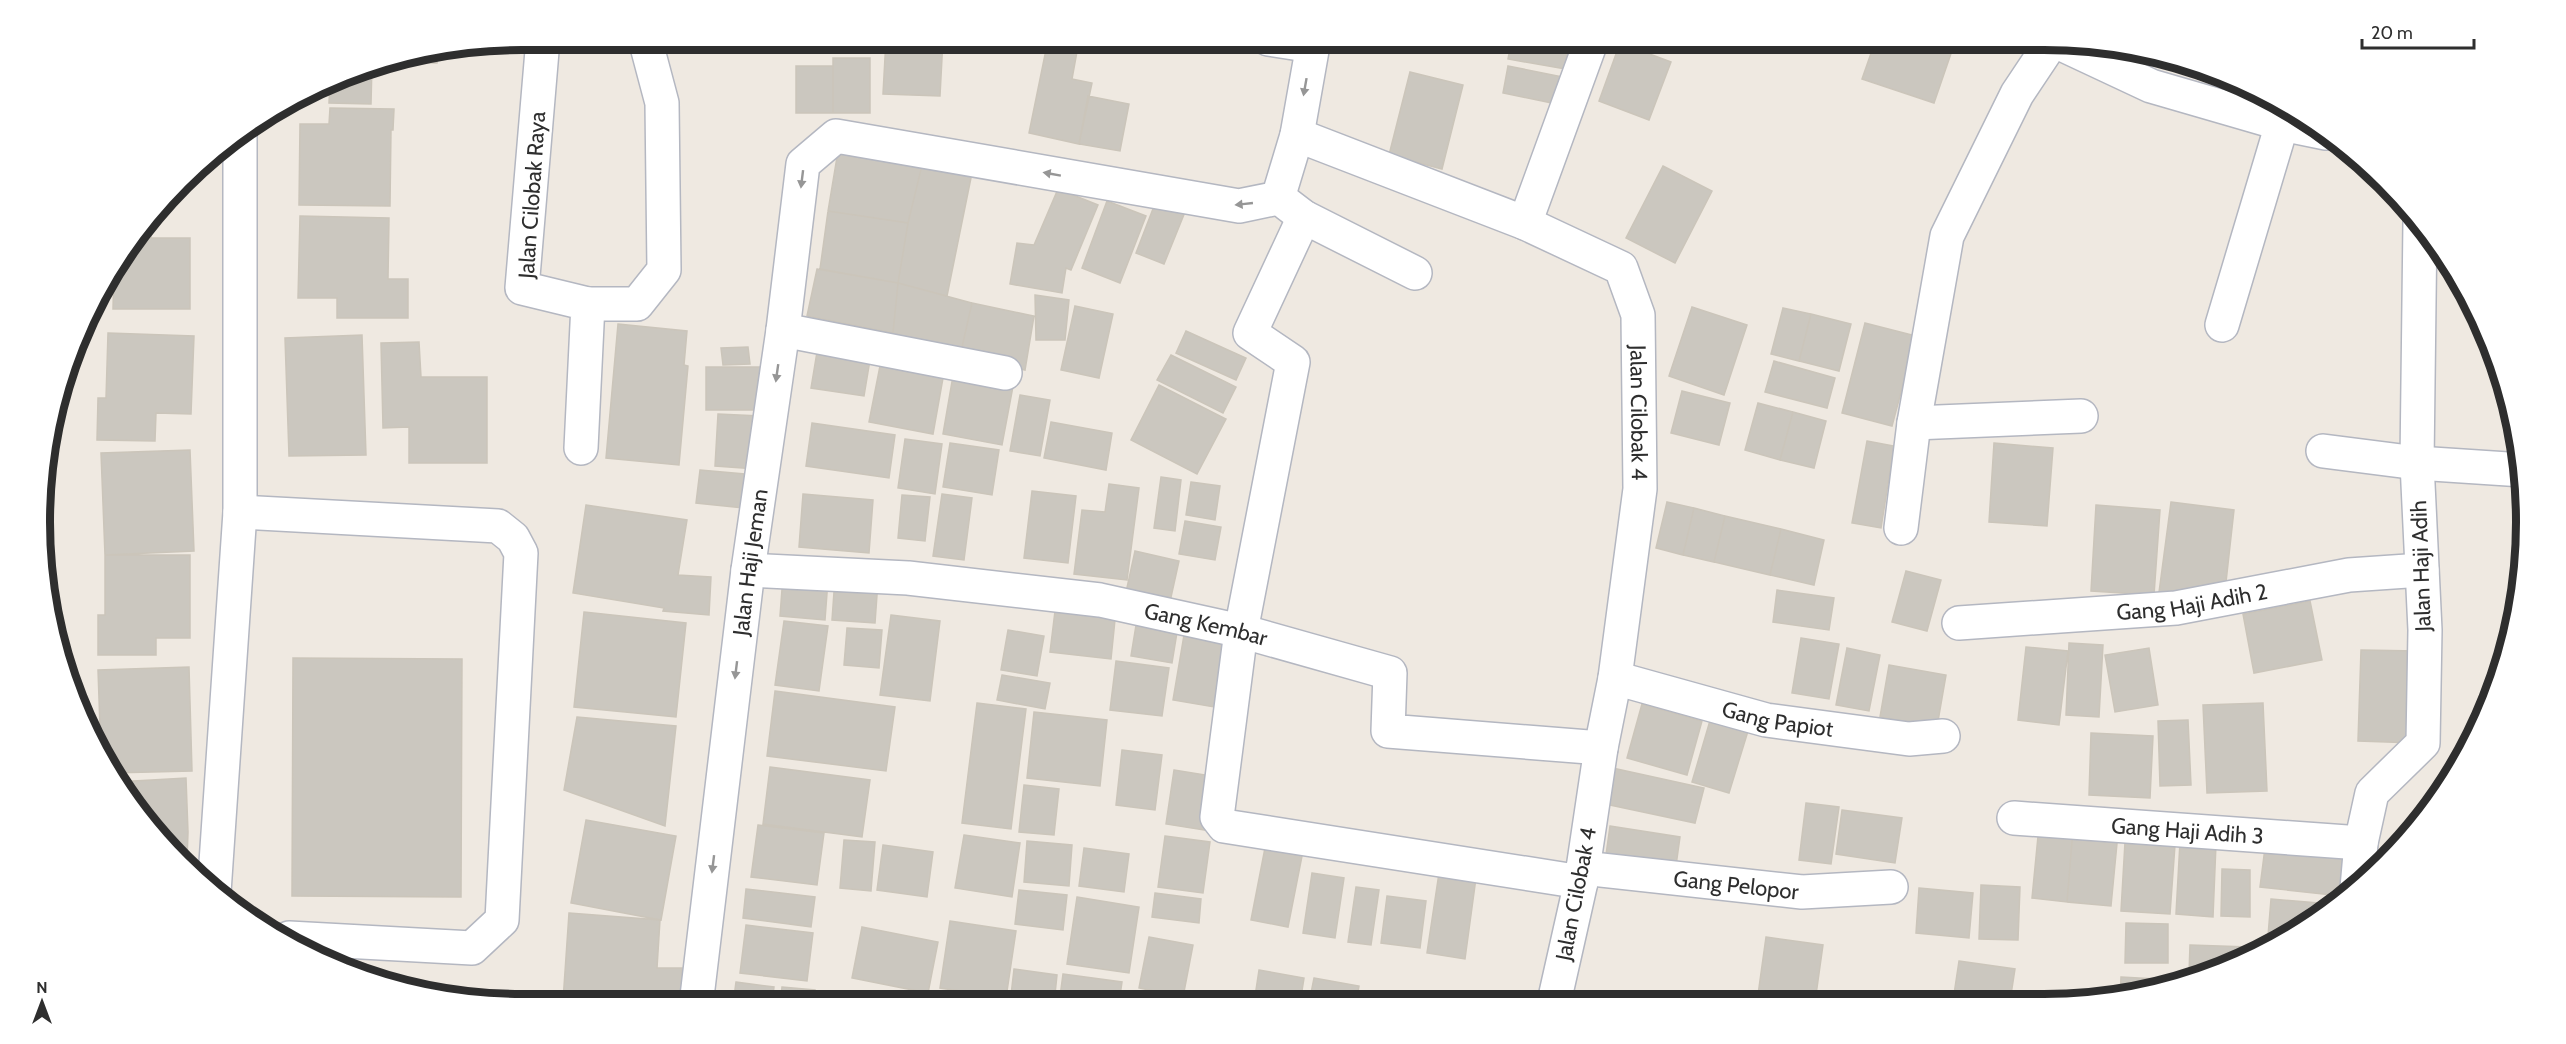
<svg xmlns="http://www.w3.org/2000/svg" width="2566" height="1044" font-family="Cabin,sans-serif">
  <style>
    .building { fill: #cbc7bf; stroke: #cbc5ba; stroke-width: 1.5 }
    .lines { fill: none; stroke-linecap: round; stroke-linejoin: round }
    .minor-casing { stroke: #b4b7c1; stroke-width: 36 }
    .minor { stroke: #fff; stroke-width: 33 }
    .oneway { fill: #969696 }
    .labels { text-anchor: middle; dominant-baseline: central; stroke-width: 4.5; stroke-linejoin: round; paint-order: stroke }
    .street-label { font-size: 22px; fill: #2e2e2e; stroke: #fff }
    .rim { fill: none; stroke: #2e2e2e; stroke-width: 8 }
  </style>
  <rect width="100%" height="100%" fill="#efe9e1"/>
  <path class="building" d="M886,39H943L940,96L883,94Z
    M1512,39H1571L1565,69L1508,59Z
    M1876,39H1956L1934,103L1862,79Z
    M1048,40L1078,46L1072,79L1092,83L1079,144L1029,133Z
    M1620,43L1671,62L1649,120L1599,101Z
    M438,53L437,63L383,62Z
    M833,58H870V113H833Z
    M372,64L371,104L329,103L330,81Z
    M796,66H833V113H796Z
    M1508,66L1563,77L1557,104L1503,93Z
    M1410,72L1463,85L1442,169L1389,155Z
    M1088,96L1129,104L1120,151L1079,144Z
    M330,108L394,109L393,130H391L390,206L299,205L300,124H329Z
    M840,139L925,153L908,223L828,211Z
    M925,153L974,163L947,296L898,283L908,223Z
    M1663,166L1712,191L1675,263L1626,238Z
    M1058,189L1098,205L1071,270L1066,268L1062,293L1010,284L1017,243L1034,245Z
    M1107,201L1146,216L1120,283L1082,268Z
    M1156,201L1185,212L1164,264L1136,253Z
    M828,211L908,223L898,283L820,269Z
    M300,216L389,218L388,279H408V318H337V298H298Z
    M151,223V238H190V309H113L114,268Z
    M817,269L898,283L893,333L807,316Z
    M898,283L972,303L960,356L893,333Z
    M1035,295L1069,300L1065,340H1036Z
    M972,303L1034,316L1025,370L960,356Z
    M1075,306L1113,314L1099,378L1061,370Z
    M1692,307L1747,325L1724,395L1669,376Z
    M1783,308L1811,314L1799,361L1771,354Z
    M1811,314L1851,324L1839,371L1799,361Z
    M1865,323L1916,336L1892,426L1842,413Z
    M618,324L687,331L684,365L688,366L679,465L606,458Z
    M1186,331L1246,358L1236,380L1176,353Z
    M108,333L194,336L191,414L156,413L155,441L97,440L98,398H106Z
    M362,335L366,455L289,456L285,338Z
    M419,342L421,377H487V463H409V427L383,428L381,343Z
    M818,346L871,354L864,396L811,388Z
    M748,347L750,364L723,365L721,348Z
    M1171,355L1236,387L1223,413L1157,380Z
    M1774,361L1835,378L1827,408L1765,392Z
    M880,366L943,378L933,434L869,422Z
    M706,367H762V410H706Z
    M954,370L1014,381L1002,445L943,434Z
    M1159,385L1226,419L1197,474L1131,440Z
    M1682,391L1730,403L1719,445L1671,433Z
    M1020,395L1050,400L1040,456L1010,451Z
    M1758,403L1793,412L1780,460L1745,450Z
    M1793,412L1826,421L1814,468L1780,460Z
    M718,414L760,416L756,469L715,466Z
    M1051,422L1112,433L1106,470L1044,458Z
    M812,423L895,435L889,478L806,466Z
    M905,439L942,444L935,494L898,488Z
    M1867,441L1894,446L1881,528L1852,523Z
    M950,443L999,450L992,495L943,487Z
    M1994,443L2053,448L2047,526L1989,522Z
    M190,450L194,551L105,555L101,453Z
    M700,470L756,475L753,509L696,503Z
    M1161,477L1181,480L1175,531L1154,528Z
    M1191,482L1220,486L1215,520L1186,515Z
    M1109,484L1139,488L1127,580L1074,574L1082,510L1105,512Z
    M1032,491L1076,496L1068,563L1024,558Z
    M803,494L873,500L869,553L799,547Z
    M942,494L972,498L964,560L933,556Z
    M902,495L930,497L925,541L898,538Z
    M1667,502L1694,508L1683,555L1656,548Z
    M2171,502L2234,510L2225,591L2158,600Z
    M586,505L687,520L678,575L711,577L709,615L663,611L664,608L573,593Z
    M2096,505L2160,510L2154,595L2091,591Z
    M1694,508L1725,516L1714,562L1683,555Z
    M1725,516L1781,529L1770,575L1714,562Z
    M1185,521L1221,527L1215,560L1179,554Z
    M1781,529L1824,540L1814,585L1770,575Z
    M1135,551L1179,561L1169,606L1125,597Z
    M105,555H190V638H156V655H98V615H105Z
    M1906,571L1941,580L1927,631L1892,622Z
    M783,576L828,580L825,620L780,616Z
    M835,578L878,581L875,623L832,620Z
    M1777,590L1834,598L1829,630L1773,622Z
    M2310,601L2322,660L2254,673L2243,614Z
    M1056,603L1116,610L1111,659L1050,652Z
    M584,612L686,623L676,717L574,707Z
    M1138,613L1179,620L1172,663L1131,656Z
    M891,615L940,621L930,701L880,695Z
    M784,621L828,626L819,691L775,685Z
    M847,628L882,630L879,668L844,665Z
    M1008,630L1044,636L1037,676L1001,670Z
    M1184,635L1237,644L1226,709L1173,700Z
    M1801,638L1839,644L1829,699L1792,693Z
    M2069,643L2103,645L2099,717L2066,715Z
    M2026,647L2068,651L2059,725L2018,720Z
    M1847,648L1880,655L1869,711L1836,705Z
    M2149,648L2158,705L2115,712L2105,655Z
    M2361,650L2417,651L2415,743L2358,741Z
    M293,658L462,659L461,897L292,896Z
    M1116,661L1169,668L1162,716L1110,710Z
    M1889,665L1946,675L1937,727L1880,717Z
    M189,667L192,771L111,773L101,756L98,670Z
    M1002,675L1050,683L1045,709L997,700Z
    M775,691L895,707L886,771L767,756Z
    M977,703L1026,709L1011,829L962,823Z
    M2263,703L2267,791L2207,793L2203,705Z
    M1642,704L1702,721L1687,775L1627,758Z
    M1714,707L1752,718L1729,793L1692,782Z
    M1034,712L1107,720L1100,786L1027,778Z
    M577,717L676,726L665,826L564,790Z
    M2188,720L2191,785L2160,786L2158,721Z
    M2091,733L2153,736L2150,798L2089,795Z
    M1122,750L1162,755L1155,810L1116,805Z
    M770,767L870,780L862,837L763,824Z
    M1608,767L1704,788L1695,823L1600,803Z
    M1174,770L1218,777L1210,831L1166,824Z
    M186,778L188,832L187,861H180L159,840L117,782Z
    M1024,785L1059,789L1054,835L1019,832Z
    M1806,803L1839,807L1831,864L1799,860Z
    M1842,810L1902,818L1895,863L1836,854Z
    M586,820L676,836L661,920L571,903Z
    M758,825L824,833L817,885L751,877Z
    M1610,826L1680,837L1675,873L1605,862Z
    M2039,826L2073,829L2067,902L2032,898Z
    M2073,829L2118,833L2111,906L2067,902Z
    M964,835L1020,843L1012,897L955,888Z
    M1165,836L1210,842L1203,893L1158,887Z
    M844,840L875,842L871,891L840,888Z
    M2266,840L2346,849L2341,896L2260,887Z
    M1027,841L1072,845L1069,886L1024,882Z
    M2125,842L2175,845L2170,914L2121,911Z
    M2180,842L2216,844L2213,917L2176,914Z
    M883,845L933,852L927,897L877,890Z
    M1084,848L1129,854L1124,892L1079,886Z
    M1265,848L1302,856L1288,927L1251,920Z
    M2222,869L2250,870V917L2221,916Z
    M1312,873L1344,878L1335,938L1303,933Z
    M1439,873L1476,878L1465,959L1427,953Z
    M1981,885L2020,887L2018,940L1979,939Z
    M1356,887L1379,890L1371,945L1348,942Z
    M1919,888L1973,893L1969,938L1916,933Z
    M746,889L815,897L811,927L743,918Z
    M1019,890L1067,895L1063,930L1015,924Z
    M1155,893L1201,899L1199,923L1152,917Z
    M1387,896L1426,901L1420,948L1381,943Z
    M1077,897L1139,907L1129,973L1067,964Z
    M2271,899L2332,904L2279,937L2268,936Z
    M569,913L660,920L657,968H682V1005H622L563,1001Z
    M950,921L1016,931L1006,998L940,988Z
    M2126,923L2168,924V963H2125Z
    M746,925L813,933L807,981L740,973Z
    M862,927L938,942L928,993L852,978Z
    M1149,937L1193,945L1183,997L1139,988Z
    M1766,937L1823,945L1815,1002H1757Z
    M2190,945L2249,947V956L2229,968L2205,975L2189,974Z
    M1959,961L2015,969L2010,1001H1953Z
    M1014,969L1057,975L1054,1004H1010Z
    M1259,970L1304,978L1300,1003H1254Z
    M1063,974L1122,982L1119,1003L1059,1004Z
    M2121,977L2174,980V983L2120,998Z
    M1314,978L1359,986L1356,1003H1309Z
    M736,982L774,987L772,1004H733Z
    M782,987L815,990L813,1004H780Z
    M848,998L880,1002L879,1004H848Z
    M1366,998L1394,1003H1366Z"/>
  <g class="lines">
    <defs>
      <g id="minor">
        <path d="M543,39L522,288L588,304L581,448"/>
        <path d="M1268,39L1313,46"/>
        <path d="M2055,41L2151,86L2282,124L2326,133"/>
        <path id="s1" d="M1297,135L1525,223L1621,268L1638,315L1640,489L1615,678L1601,748L1581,882L1554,1002"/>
        <path d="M1287,204L1304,217L1415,273"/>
        <path d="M1304,217L1250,333L1293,362L1241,631L1217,817L1224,826L1581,882"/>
        <path d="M1525,223L1592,39"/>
        <path d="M588,304H637L664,270L662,103L645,39"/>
        <path d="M2222,325L2282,124"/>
        <path d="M783,330L1005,373"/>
        <path d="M1914,423L2081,416"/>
        <path d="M2323,451L2417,463L2523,470"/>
        <path d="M240,512L498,526L513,538L521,553L502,920L472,948L289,938"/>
        <path d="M1901,528L1914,423L1947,236L2017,94L2053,40"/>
        <path id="s2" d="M748,570L908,578L1100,600L1241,631L1390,673L1388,731L1601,748"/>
        <path id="s3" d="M1959,623L2176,608L2349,575L2422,570"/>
        <path id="s4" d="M1615,678L1766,720L1909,739L1943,736"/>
        <path id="s5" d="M2014,818L2361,843"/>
        <path id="s6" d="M1583,868L1802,892L1891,887"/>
        <path d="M2357,888L2361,843L2372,793L2423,743L2425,630L2417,463L2420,221"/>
        <path d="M214,892L240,512V134H238"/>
        <path id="s7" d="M696,1005L748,570L783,330L803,164L836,136L1239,206L1278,198L1297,135L1314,39"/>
      </g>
    </defs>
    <use href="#minor" class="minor-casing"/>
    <use href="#minor" class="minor"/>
  </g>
  <defs><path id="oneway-solid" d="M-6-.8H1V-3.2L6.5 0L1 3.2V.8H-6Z" transform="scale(1.5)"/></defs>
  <g class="oneway">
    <use href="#oneway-solid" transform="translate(1305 87) rotate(100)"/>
    <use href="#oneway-solid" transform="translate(1052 174) rotate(-170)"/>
    <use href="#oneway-solid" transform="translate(802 179) rotate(97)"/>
    <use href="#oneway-solid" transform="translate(1244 204) rotate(174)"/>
    <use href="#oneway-solid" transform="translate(777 373) rotate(98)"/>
    <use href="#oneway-solid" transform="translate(736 670) rotate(97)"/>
    <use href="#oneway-solid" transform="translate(713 864) rotate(97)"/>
  </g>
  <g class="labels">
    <g class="street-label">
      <text transform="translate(532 195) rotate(-86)">Jalan Cilobak Raya</text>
      <text stroke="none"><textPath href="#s1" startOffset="498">Jalan Cilobak 4</textPath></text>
      <text stroke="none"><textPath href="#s7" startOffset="446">Jalan Haji Jeman</textPath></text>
      <text transform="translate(2421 566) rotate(-92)">Jalan Haji Adih</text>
      <text stroke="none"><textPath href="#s3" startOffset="234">Gang Haji Adih 2</textPath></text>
      <text stroke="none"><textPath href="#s2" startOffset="462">Gang Kembar</textPath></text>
      <text stroke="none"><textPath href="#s4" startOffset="168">Gang Papiot</textPath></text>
      <text stroke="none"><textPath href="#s5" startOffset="174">Gang Haji Adih 3</textPath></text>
      <text stroke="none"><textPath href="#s6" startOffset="154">Gang Pelopor</textPath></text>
      <text transform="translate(1576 894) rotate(-79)">Jalan Cilobak 4</text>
    </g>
  </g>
  <path d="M0 0H2566V1044H0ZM522 50H2044A472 472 0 0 1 2516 522V522A472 472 0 0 1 2044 994H522A472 472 0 0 1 50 522V522A472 472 0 0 1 522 50Z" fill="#fff" fill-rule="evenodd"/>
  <path class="rim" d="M522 50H2044A472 472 0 0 1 2516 522V522A472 472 0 0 1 2044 994H522A472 472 0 0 1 50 522V522A472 472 0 0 1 522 50Z"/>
  <g transform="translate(42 1002)" stroke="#ffffff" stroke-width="4.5" paint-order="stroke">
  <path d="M0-4.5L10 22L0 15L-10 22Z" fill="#2e2e2e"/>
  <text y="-9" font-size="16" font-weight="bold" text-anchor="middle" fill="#2e2e2e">N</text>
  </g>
  <path d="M2362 39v9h112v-9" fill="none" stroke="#2e2e2e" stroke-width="3"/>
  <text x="2371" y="39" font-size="18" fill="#2e2e2e" stroke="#ffffff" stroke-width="4.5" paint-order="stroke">20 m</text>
</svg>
